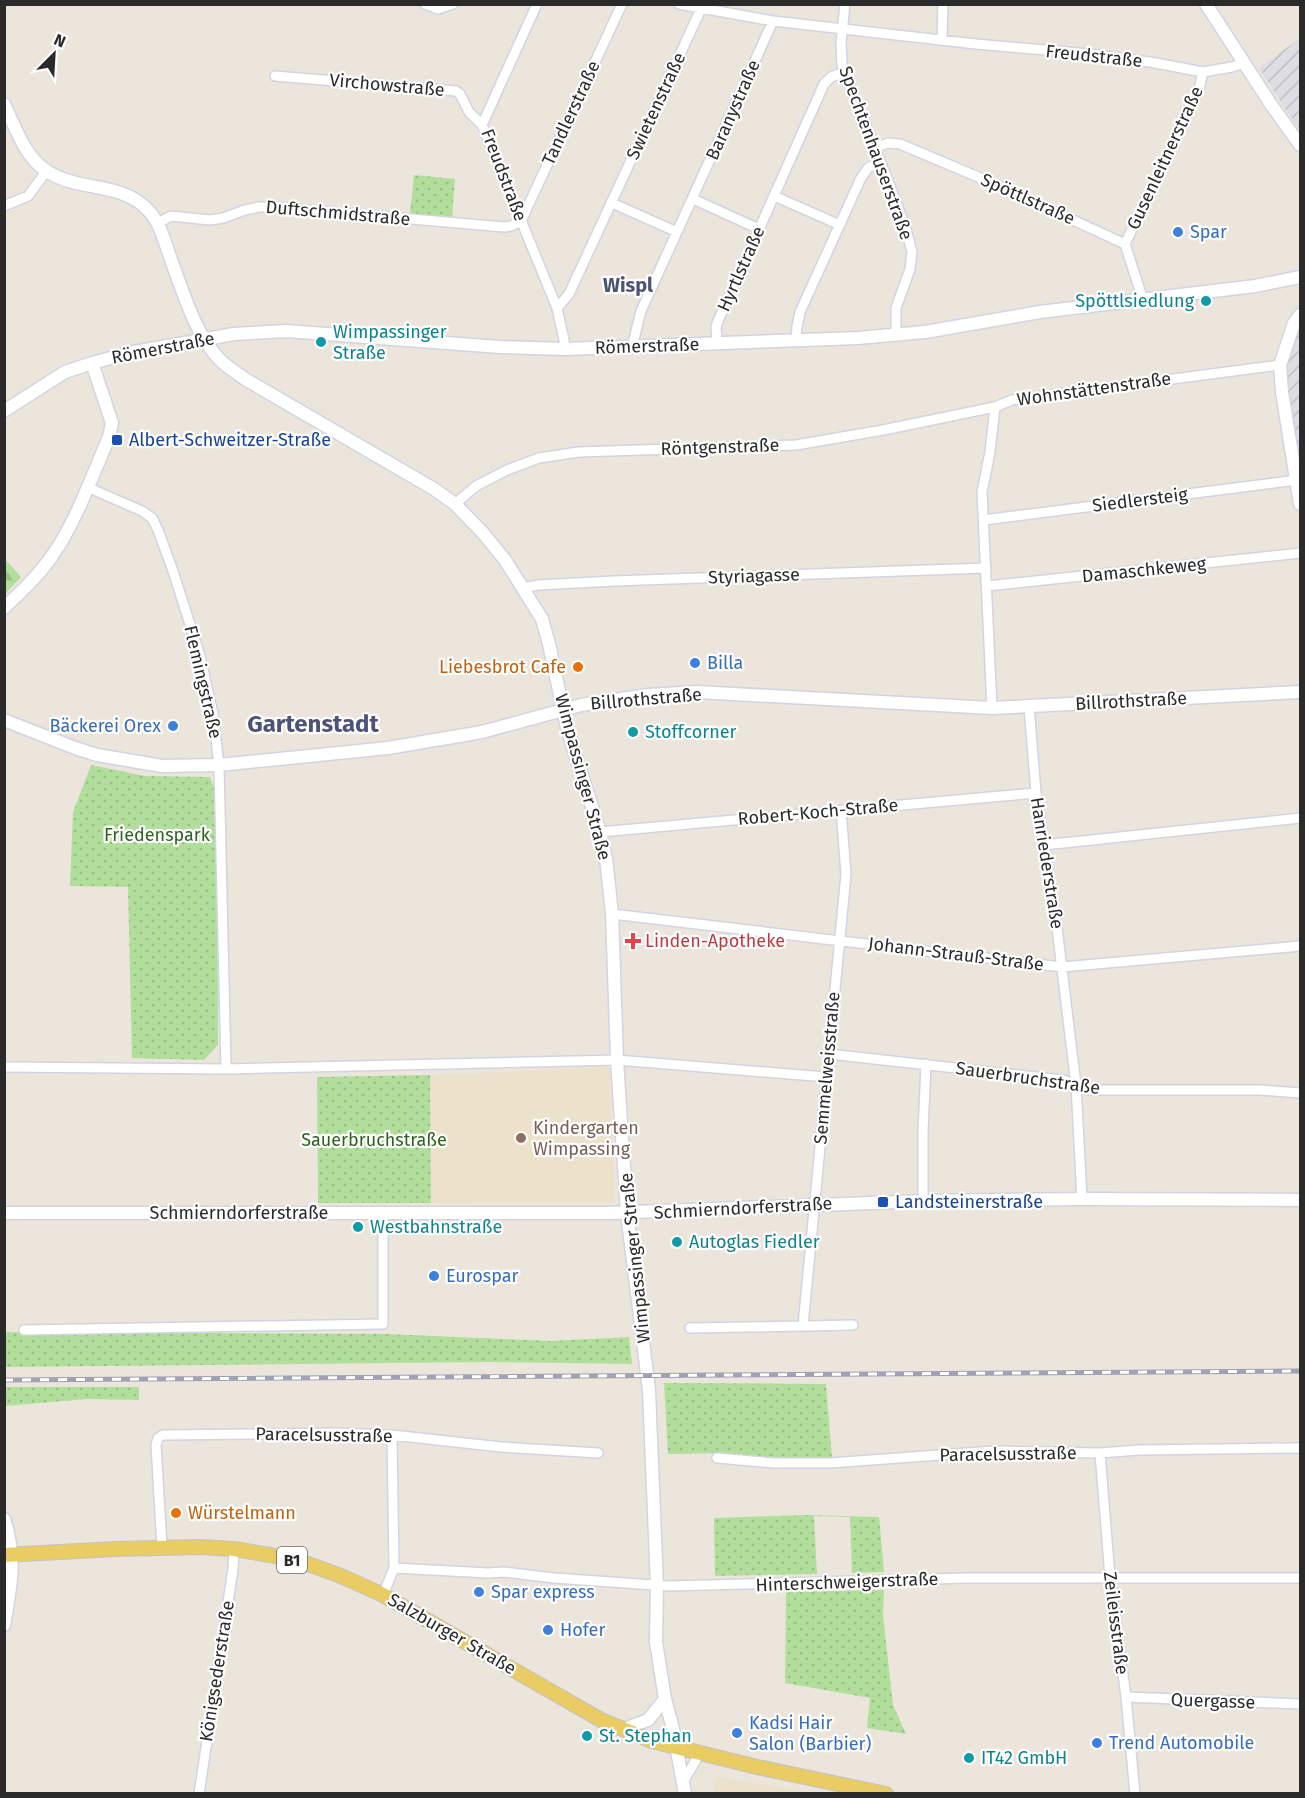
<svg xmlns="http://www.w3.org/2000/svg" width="1305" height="1798" font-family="'Fira Sans',sans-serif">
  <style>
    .industrial { fill: url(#industrial-furrows) }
    .education { fill: #ece2cc }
    .green { fill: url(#green-dots) }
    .forest { fill: url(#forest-firs) }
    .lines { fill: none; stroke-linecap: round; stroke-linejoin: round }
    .street-casing { stroke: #d2d4e2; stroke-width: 12 }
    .secondary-casing { stroke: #d2d4e2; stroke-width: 15 }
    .primary-casing { stroke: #c3c3c3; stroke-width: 16 }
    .street { stroke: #fff; stroke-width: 9 }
    .secondary { stroke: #fff; stroke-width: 12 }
    .primary { stroke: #e9cc64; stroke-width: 14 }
    .rail-casing { stroke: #9fa2b3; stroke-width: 5 }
    .rail { stroke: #fff; stroke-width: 3; stroke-dasharray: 9; stroke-linecap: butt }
    .shop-dot { fill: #3f7fe0; stroke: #fff; stroke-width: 2 }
    .culture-dot { fill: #0f9aa8; stroke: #fff; stroke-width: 2 }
    .transit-dot { fill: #1a4fb4; stroke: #fff; stroke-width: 2 }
    .food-dot { fill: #e8710a; stroke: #fff; stroke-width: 2 }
    .health-dot { fill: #e0444e; stroke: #fff; stroke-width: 2 }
    .education-dot { fill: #8d6e63; stroke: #fff; stroke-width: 2 }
    .labels { text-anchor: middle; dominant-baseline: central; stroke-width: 4.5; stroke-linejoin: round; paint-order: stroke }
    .shield { fill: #fff; stroke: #6a6a6a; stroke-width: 1.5 }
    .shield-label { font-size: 16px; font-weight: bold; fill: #2a2a2a }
    .street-label { font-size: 18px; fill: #2a2a2a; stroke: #fff }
    .shop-label { font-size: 18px; fill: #366cbe; stroke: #fff; text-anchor: start }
    .culture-label { font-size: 18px; fill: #0d838f; stroke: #fff; text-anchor: start }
    .transit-label { font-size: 18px; fill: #164399; stroke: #fff; text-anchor: start }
    .food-label { font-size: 18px; fill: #c56008; stroke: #fff; text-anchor: end }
    .park-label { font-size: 18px; fill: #2b631e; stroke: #fff }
    .health-label { font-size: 18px; fill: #be3a42; stroke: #fff; text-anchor: start }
    .education-label { font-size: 18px; fill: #785e54; stroke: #fff; text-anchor: start }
    .neighbourhood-label { font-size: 20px; font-weight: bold; fill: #4d5378; stroke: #fff }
    .district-label { font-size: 24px; font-weight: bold; fill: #4d5378; stroke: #fff }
  </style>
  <defs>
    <pattern id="industrial-furrows" width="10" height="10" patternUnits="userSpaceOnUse" patternTransform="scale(1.5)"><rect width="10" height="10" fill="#dfdde4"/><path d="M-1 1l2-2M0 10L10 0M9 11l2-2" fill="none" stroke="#c0bec4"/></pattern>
    <pattern id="green-dots" width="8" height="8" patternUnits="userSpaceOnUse" patternTransform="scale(1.5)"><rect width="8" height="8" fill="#b1df9b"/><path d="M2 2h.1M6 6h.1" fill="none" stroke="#98c086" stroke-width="1.8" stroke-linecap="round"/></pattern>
    <pattern id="forest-firs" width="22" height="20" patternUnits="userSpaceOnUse" patternTransform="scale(1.5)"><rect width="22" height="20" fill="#b1df9b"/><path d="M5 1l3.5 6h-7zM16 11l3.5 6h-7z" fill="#98c086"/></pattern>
  </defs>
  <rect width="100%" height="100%" fill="#ebe5dc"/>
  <path class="industrial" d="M1300,38V129L1288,113L1259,68Z
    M1300,325V469L1286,371L1288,356L1296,330Z"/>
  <path class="education" d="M609,1067L615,1202L431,1203L430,1075Z
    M717,1777L819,1793H713Z"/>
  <path class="green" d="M414,175L455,179L452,217L410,214Z
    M91,765L145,776L210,777L214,788L217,853L218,1045L204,1060L132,1058L128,887L70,886L73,812Z
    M430,1075L431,1203H318L317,1077Z
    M4,1332L387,1334L551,1341L629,1337L632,1364L488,1362L5,1367Z
    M664,1383L826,1384L832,1458L774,1460L726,1453L668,1454Z
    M5,1387H139V1400L87,1399L5,1406Z
    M805,1515L879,1517L884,1572L852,1573L850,1517L814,1516L817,1574L715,1576L714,1518Z
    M884,1590L883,1616L893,1705L906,1734L867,1728L870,1698L785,1683L786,1592Z"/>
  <path class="forest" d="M4,558L21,577L5,594H4Z"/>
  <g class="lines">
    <defs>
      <path id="street" d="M425,4L438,9L453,4
        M537,4L482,125L557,308L564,340L565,349
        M679,4L773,21L976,44L1090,54L1150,62L1203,72L1232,67L1244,63
        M845,4L841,43L842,65L890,186L906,229L912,252L910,269L896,308V334
        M942,40L943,4
        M275,76L456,91L460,94L469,112L482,125
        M875,148L888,143L900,144L997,185L1125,244L1143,300
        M774,196L840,225
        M693,199L759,229
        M612,203L677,232
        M4,206L28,196L46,172
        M158,223L171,216L210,220L223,218L245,210L259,207H272L504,227L511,226L521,221L622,4
        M1125,244L1199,89L1203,72
        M557,308L569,294L701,9
        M796,340L797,327L800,312L861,178L868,168L880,162
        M717,343L716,327L718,321L824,84L831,77L844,72
        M634,347V339L641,311L773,21
        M87,487L142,511L152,518L158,530L173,571L200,656L213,714L219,765L226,1069
        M455,504L476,486L507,470L539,458L579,452L796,445L883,430L995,407
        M984,520L1297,480
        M987,586L1300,553
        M523,588L538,585L614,581L986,568
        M1029,706L1036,793L1057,928L1076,1085L1082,1199
        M992,708L982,492L990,452L995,407L1012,400L1280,365
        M600,832L1036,793
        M1044,845L1300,818
        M612,914L1062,967L1300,946
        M829,1054L1063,1080L1090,1090H1260L1300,1093
        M4,1067L226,1069L617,1060L826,1077
        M923,1201V1132L926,1064
        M803,1326L853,1325
        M690,1328L803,1326L846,874L841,810
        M24,1330L383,1324V1213
        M1100,1453L1110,1577L1126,1697L1135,1794
        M717,1458L774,1463H830L994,1451L1100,1453L1139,1450L1300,1448
        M162,1547L156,1445L158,1438L163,1435L337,1433L392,1435L501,1447L598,1453
        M394,1568L488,1573L504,1572L554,1578L668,1586L968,1578H1300
        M383,1595L394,1568L392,1435
        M1126,1697L1300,1704
        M683,1782L700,1753
        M199,1794L233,1569L234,1549"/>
      <path id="secondary" d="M1206,4L1270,103L1300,145
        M4,104C14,124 22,149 38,164C69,194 116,179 146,208C160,221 164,240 170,257C183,291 194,333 220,360C227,367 237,373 245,379L434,489L455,504L483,533L505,560L542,619L549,644L567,728L600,832L606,858L612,914L617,1060L627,1213L649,1390L657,1586L656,1642L665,1699L673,1729L685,1794
        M1300,315L1294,323L1280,365L1282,392L1300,504
        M4,411L65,372L92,363L129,353L234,334L286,331L500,347L565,349L858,338L925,332L1040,312L1255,286L1300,277
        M4,608C21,592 39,575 52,556C75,524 93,474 109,437L112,423L92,363
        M4,720L75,748L97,755L162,766L219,765L388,748L482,732L581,705L648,695L697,692L992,708L1300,692
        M4,1213H609L923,1201L1082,1199L1300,1200
        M4,1519C17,1558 11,1586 4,1625
        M624,1729L648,1720L665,1699"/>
      <path id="primary" d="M4,1555L116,1549L200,1547L234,1549L270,1555L308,1564L341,1576L383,1595L601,1720L652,1741L757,1767L886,1794"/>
    </defs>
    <use href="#street" class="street-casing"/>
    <use href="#secondary" class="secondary-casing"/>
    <use href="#primary" class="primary-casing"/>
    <use href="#street" class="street"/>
    <use href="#secondary" class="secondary"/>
    <use href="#primary" class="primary"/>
    <defs>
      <path id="rail" d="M4,1380L1300,1371"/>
    </defs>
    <use href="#rail" class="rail-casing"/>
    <use href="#rail" class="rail"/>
  </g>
  <g class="shop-dot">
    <circle cx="1178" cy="232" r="6"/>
    <circle cx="695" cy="663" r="6"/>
    <circle cx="173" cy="726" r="6"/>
    <circle cx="434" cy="1276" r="6"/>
    <circle cx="479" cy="1592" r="6"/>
    <circle cx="548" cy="1630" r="6"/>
    <circle cx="737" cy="1733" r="6"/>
    <circle cx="1097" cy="1743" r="6"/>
  </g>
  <g class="culture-dot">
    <circle cx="1206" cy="301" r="6"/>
    <circle cx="321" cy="342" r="6"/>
    <circle cx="633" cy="732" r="6"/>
    <circle cx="358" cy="1227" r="6"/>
    <circle cx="677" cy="1242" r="6"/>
    <circle cx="587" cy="1736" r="6"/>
    <circle cx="969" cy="1758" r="6"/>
  </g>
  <g class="transit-dot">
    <rect x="111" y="434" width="12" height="12" rx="3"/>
    <rect x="877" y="1196" width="12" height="12" rx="3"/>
  </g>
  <g class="food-dot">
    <circle cx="578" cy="667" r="6"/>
    <circle cx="176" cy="1513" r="6"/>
  </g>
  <path class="health-dot" d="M630 932h6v6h6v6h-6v6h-6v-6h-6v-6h6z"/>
  <circle class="education-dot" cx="521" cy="1138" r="6"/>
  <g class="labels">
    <rect class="shield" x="277" y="1547" width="30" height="26" rx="4.5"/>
    <g class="shield-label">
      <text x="292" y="1560">B1</text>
    </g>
    <g class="street-label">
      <text transform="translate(1094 56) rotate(6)">Freudstraße</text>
      <text transform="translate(387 85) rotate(5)">Virchowstraße</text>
      <text transform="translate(656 106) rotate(-65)">Swietenstraße</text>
      <text transform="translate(733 110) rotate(-66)">Baranystraße</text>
      <text transform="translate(571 113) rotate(-65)">Tandlerstraße</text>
      <text transform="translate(876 153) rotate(70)">Spechtenhauserstraße</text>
      <text transform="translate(1165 158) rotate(-65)">Gusenleitnerstraße</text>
      <text transform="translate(504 175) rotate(69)">Freudstraße</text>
      <text transform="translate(1028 199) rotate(24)">Spöttlstraße</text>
      <text transform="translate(338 213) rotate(5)">Duftschmidstraße</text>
      <text transform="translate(741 269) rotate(-66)">Hyrtlstraße</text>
      <text transform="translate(647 346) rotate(-2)">Römerstraße</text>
      <text transform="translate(163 348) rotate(-11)">Römerstraße</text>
      <text transform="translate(1094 389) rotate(-8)">Wohnstättenstraße</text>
      <text transform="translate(720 447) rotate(-2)">Röntgenstraße</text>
      <text transform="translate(1140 500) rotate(-7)">Siedlersteig</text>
      <text transform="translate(1144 570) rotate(-6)">Damaschkeweg</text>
      <text transform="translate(754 576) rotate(-2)">Styriagasse</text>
      <text transform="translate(203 682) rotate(77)">Flemingstraße</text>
      <text transform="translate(646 699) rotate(-5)">Billrothstraße</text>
      <text transform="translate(1131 701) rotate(-3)">Billrothstraße</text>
      <text transform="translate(583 777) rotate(75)">Wimpassinger Straße</text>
      <text transform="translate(818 812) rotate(-5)">Robert-Koch-Straße</text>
      <text transform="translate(1047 863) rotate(81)">Hanriederstraße</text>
      <text transform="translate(956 954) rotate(7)">Johann-Strauß-Straße</text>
      <text transform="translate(827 1068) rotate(-85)">Semmelweisstraße</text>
      <text transform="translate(1028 1078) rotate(8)">Sauerbruchstraße</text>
      <text transform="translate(743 1208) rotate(-3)">Schmierndorferstraße</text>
      <text x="239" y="1213">Schmierndorferstraße</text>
      <text transform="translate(635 1258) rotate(-96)">Wimpassinger Straße</text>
      <text transform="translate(324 1435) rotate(1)">Paracelsusstraße</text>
      <text transform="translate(1008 1454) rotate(-1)">Paracelsusstraße</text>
      <text transform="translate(847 1582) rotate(-2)">Hinterschweigerstraße</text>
      <text transform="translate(1116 1623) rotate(83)">Zeileisstraße</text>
      <text transform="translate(452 1634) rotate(30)">Salzburger Straße</text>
      <text transform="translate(217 1671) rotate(-81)">Königsederstraße</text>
      <text transform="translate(1213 1701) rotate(2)">Quergasse</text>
    </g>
    <g class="shop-label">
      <text x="1190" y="232">Spar</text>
      <text x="707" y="663">Billa</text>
      <text x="161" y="726" text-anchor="end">Bäckerei Orex</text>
      <text x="446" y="1276">Eurospar</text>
      <text x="491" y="1592">Spar express</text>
      <text x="560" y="1630">Hofer</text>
      <text x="749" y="1723">Kadsi Hair<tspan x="749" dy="21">Salon (Barbier)</tspan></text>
      <text x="1109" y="1743">Trend Automobile</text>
    </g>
    <g class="culture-label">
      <text x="1194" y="301" text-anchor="end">Spöttlsiedlung</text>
      <text x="333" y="332">Wimpassinger<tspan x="333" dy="21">Straße</tspan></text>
      <text x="645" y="732">Stoffcorner</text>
      <text x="370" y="1227">Westbahnstraße</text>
      <text x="689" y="1242">Autoglas Fiedler</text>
      <text x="599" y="1736">St. Stephan</text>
      <text x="981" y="1758">IT42 GmbH</text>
    </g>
    <g class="transit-label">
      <text x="129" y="440">Albert-Schweitzer-Straße</text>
      <text x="895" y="1202">Landsteinerstraße</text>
    </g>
    <g class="food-label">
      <text x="566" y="667">Liebesbrot Cafe</text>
      <text x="188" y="1513" text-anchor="start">Würstelmann</text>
    </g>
    <g class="park-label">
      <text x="157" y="835">Friedenspark</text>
      <text x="374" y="1140">Sauerbruchstraße</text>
    </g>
    <g class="health-label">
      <text x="645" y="941">Linden-Apotheke</text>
    </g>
    <g class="education-label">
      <text x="533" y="1128">Kindergarten<tspan x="533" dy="21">Wimpassing</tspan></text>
    </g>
    <g class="neighbourhood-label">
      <text x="628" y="285">Wispl</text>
    </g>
    <g class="district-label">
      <text x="313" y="724">Gartenstadt</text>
    </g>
  </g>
  <rect width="1305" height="1798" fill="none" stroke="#2a2a2a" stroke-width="12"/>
  <g transform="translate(54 54) rotate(24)" stroke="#ffffff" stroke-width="4.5" paint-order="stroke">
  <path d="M0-4.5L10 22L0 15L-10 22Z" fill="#2a2a2a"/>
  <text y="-9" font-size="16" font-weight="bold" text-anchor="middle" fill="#2a2a2a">N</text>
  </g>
</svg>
